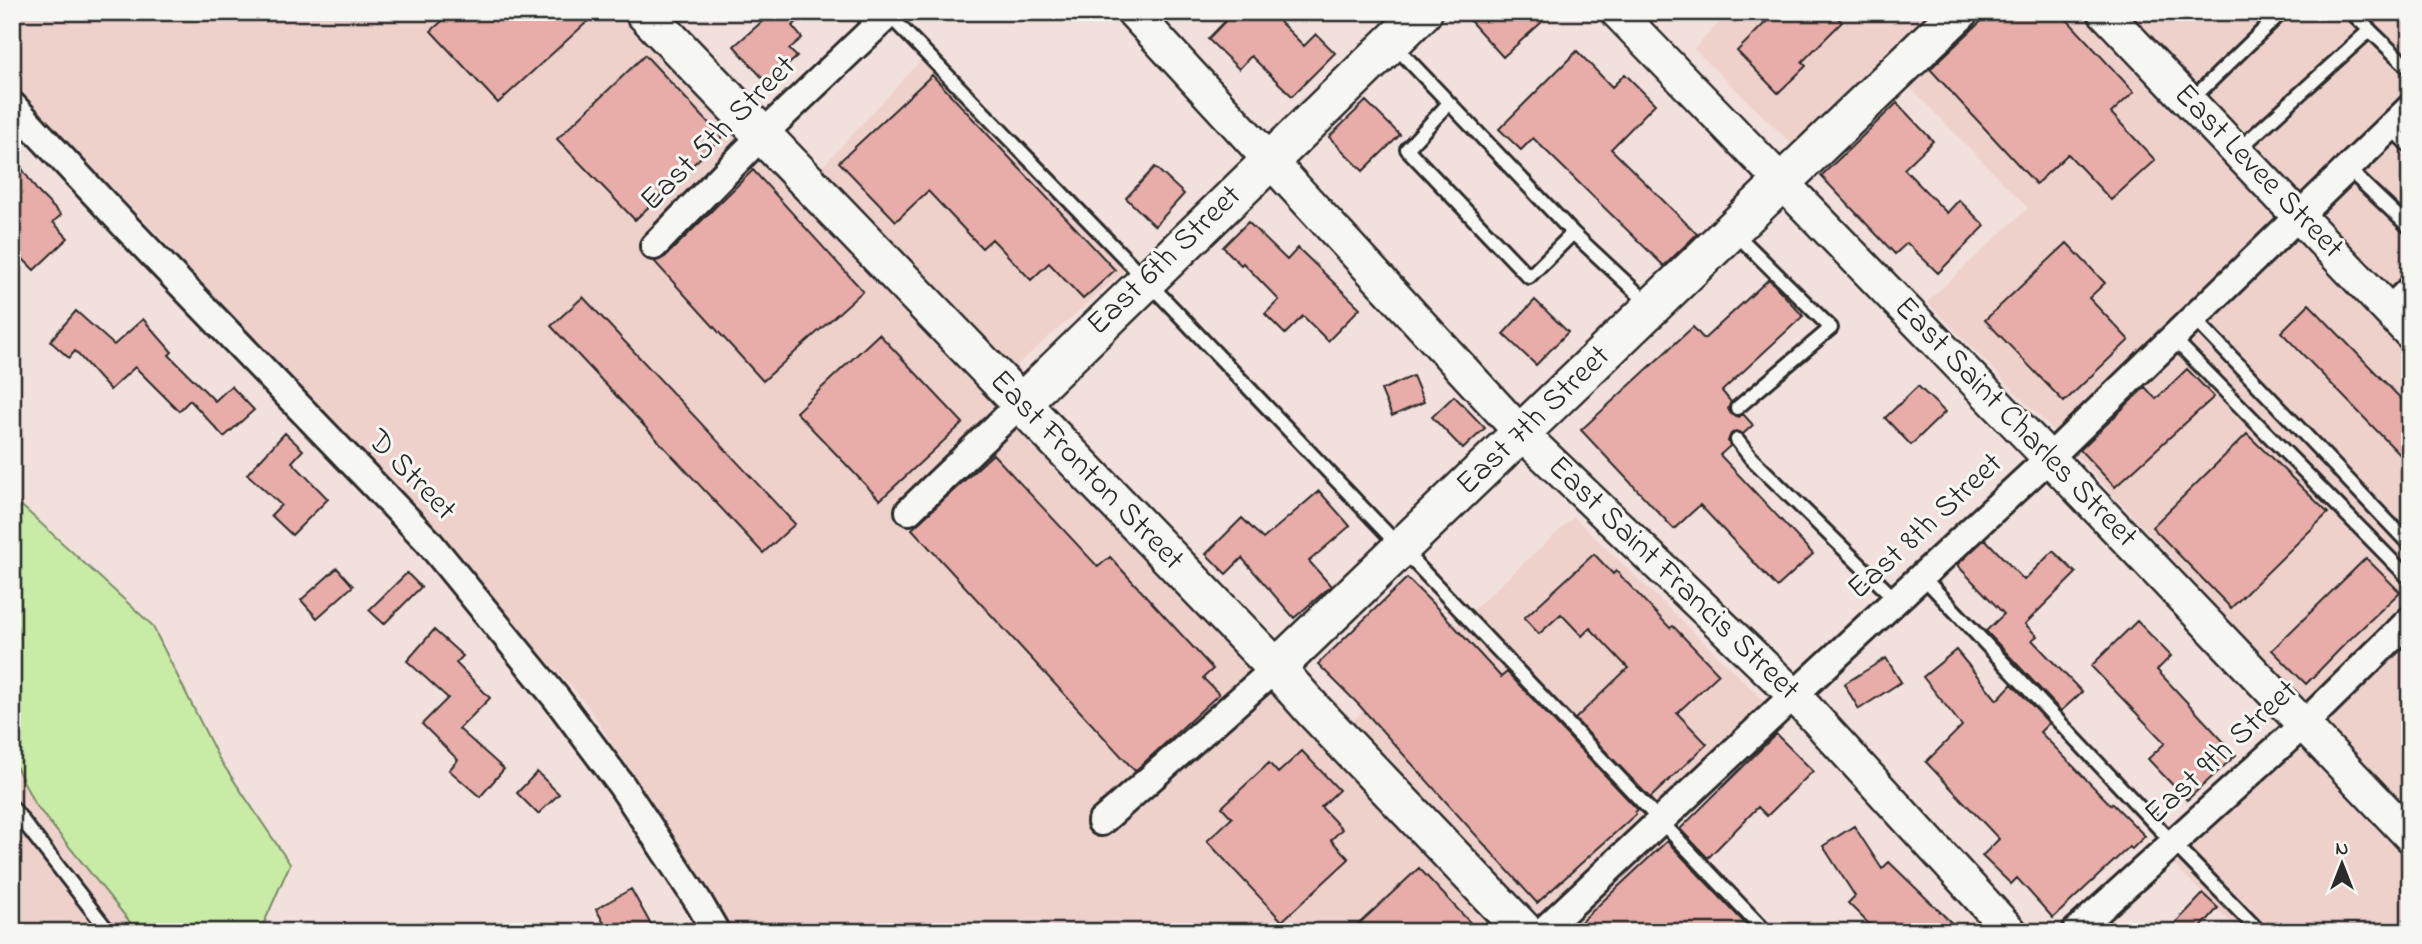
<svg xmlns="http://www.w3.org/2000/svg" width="2422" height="944" font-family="'Indie Flower',sans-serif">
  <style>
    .built { fill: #efd1cc }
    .green { fill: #c8eca5; stroke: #7a8c68; stroke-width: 2 }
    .building { fill: #e8ada8; stroke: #2b2b2b; stroke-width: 2 }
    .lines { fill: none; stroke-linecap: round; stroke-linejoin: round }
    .service-casing { stroke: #2b2b2b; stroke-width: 18 }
    .minor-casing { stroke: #2b2b2b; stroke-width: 32 }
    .tertiary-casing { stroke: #2b2b2b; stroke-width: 37 }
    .secondary-casing { stroke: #2b2b2b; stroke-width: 42 }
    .service { stroke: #f6f6f2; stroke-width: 12 }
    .minor { stroke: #f6f6f2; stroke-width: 26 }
    .tertiary { stroke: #f6f6f2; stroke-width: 32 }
    .secondary { stroke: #f6f6f2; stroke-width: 37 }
    .labels { text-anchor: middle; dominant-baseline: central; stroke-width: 6; stroke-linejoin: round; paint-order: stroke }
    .street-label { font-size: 32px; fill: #2b2b2b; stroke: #f6f6f2 }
  </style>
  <rect width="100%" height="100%" fill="#f2e0dc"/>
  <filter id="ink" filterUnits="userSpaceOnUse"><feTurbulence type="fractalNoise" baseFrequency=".0143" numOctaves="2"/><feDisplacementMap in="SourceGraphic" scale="14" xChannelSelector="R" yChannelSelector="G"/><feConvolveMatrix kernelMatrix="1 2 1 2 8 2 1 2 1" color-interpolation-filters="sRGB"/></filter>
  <g filter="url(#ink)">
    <path class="built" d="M12,12H666L819,170L925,56L1131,265L1016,366L1353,720L1574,517L1776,712L1660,820L1766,932H732L586,703L160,237L12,85Z
      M1729,12H2410V932H2240L2171,862L2328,726L2047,424L1927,302L2028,208L1882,59L1798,150L1694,49Z
      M12,758L34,803L138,932H12Z"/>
    <path class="green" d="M12,497L152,625L218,757L290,864L260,932H138L34,803L12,758Z"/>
    <path class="building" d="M452,12H598L498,103L431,31Z
      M773,12H809L792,26L802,38L789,49L797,57L767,83L734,46Z
      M1234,12H1270L1304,46L1316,34L1335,53L1292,96L1251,56L1239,69L1208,39Z
      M1462,12H1553L1503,57Z
      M1776,12H1832L1842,22L1802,62L1806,66L1778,93L1737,51Z
      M1991,12H2060L2134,92L2111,113L2155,160L2111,200L2068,154L2036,184L1930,69Z
      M1577,51L1612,87L1625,74L1655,104L1611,149L1697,234L1664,266L1533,138L1521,150L1499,129Z
      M645,55L722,137L635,220L557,139Z
      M932,75L1115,270L1083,299L1049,263L1031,280L992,239L982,248L928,191L896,221L839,162Z
      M1366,101L1400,135L1363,171L1329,137Z
      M1897,103L1933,141L1904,169L1947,213L1959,200L1985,226L1938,273L1907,243L1895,254L1821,176Z
      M12,154L38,192L61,215L53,222L68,238L34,270L12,248Z
      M1155,167L1184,194L1155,226L1126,198Z
      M753,170L863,291L763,381L654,261L665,257Z
      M1248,222L1287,260L1298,248L1360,308L1328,341L1303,316L1285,334L1265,314L1279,300L1243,263L1241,265L1223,247Z
      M2067,243L2105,283L2089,298L2129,340L2064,402L1985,320Z
      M1769,279L1803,316L1722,391L1731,402L1728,409L1731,414L1738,417L1743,414L1753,425L1743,434L1736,431L1731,434L1728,441L1730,446L1720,455L1813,554L1777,587L1700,505L1674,529L1581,430L1693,327L1704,339Z
      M583,297L795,524L763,553L551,326Z
      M1535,300L1568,332L1536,365L1503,334Z
      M2309,304L2410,408V465L2281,332Z
      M76,311L114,345L143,319L172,352L169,355L215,401L231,386L254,410L224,437L190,400L179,411L135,367L110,390L75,351L69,358L50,341Z
      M879,334L963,423L880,500L796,412Z
      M2187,369L2214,397L2115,487L2080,450L2145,387L2156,399Z
      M1413,376L1424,402L1392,416L1381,390Z
      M1918,386L1945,412L1911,445L1885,418Z
      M1454,396L1485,428L1463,449L1432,417Z
      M285,433L303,450L292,462L328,499L292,535L271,515L281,505L247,474Z
      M2247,434L2328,513L2231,608L2152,527Z
      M993,454L1098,567L1110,557L1213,669L1203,678L1219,694L1135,771L912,529Z
      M1319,491L1350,526L1309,561L1331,586L1294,618L1242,558L1226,574L1206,554L1242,518L1263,539Z
      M1985,539L2024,580L2053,551L2076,573L2025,624L2037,636L2032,640L2082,692L2061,711L1986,631L2004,614L1957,565Z
      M1594,554L1613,574L1616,571L1670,628L1673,626L1719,674L1677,713L1707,744L1650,798L1575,719L1628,668L1590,628L1582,636L1561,614L1539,634L1524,618Z
      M2366,558L2400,592L2346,643L2306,684L2272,650Z
      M337,568L353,586L317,618L301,600Z
      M407,573L421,587L384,624L369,610Z
      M1407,578L1444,615L1501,677L1507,672L1638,810L1635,812L1636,814L1537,903L1359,705L1318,664Z
      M2137,621L2171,656L2157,670L2236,755L2187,800L2148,759L2165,743L2091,666Z
      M434,630L463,656L456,663L490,698L459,729L504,769L480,797L449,770L458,760L422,724L448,698L407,661Z
      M1956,650L1997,700L2012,684L2049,723L2040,732L2111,805L2112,803L2145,836L2132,849L2129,847L2053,918L2017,878L2011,884L1982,856L1999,839L1926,762L1962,726L1923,677Z
      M1886,658L1901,682L1859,709L1844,684Z
      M1776,734L1813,771L1767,816L1758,807L1708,858L1680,829Z
      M1302,751L1339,790L1321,807L1342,829L1331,840L1349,859L1282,921L1207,841L1232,818L1222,807L1269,763L1278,773Z
      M537,772L559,794L538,814L517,793Z
      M1854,826L1882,869L1889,862L1961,932H1877L1848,903L1855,896L1823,846Z
      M1667,841L1753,932H1570Z
      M1419,868L1479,932H1350Z
      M631,889L655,932H609L596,909Z
      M2203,894L2218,908L2197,932H2167Z"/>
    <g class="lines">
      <defs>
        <path id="service" d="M886,12L1146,280L1766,932
          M2351,12L2410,69
          M1395,46L1573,233L1649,304
          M2190,101L2282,12
          M1448,104L1407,149L1529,277L1573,233
          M2390,127L2410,147
          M2238,150L2370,30
          M2347,168L2410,228
          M1735,233L1831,328L1737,408
          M2385,304L2410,280
          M2193,317L2410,545
          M2173,338L2410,579
          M1737,440L1751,458L1896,600
          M1922,576L2173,843L2260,932
          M12,807L109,932"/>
        <path id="minor" d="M12,105L128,229L428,541L557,699L622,786L698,901L716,932
          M654,246L763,134L891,12
          M909,511L1020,404
          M1101,822L1276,668
          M1542,932L1794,695L2049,458L2410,108
          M2075,932L2304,724L2410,620"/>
        <path id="tertiary" d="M1133,12L1521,433L1794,695L2011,932
          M1617,12L2049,458L2410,836
          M2104,12L2410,333"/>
        <path id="secondary" d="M644,12L1276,668L1314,711L1525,932
          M1020,404L1423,12
          M1276,668L1959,12"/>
      </defs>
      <use href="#service" class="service-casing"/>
      <use href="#minor" class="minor-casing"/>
      <use href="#tertiary" class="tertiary-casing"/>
      <use href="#secondary" class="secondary-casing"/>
      <use href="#service" class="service"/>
      <use href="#minor" class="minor"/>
      <use href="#tertiary" class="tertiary"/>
      <use href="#secondary" class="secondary"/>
    </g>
  </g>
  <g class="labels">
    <g class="street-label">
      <text transform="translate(719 134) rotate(-45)">East 5th Street</text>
      <text transform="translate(2258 172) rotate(46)">East Levee Street</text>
      <text transform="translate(1165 261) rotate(-44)">East 6th Street</text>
      <text transform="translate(1534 421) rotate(-44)">East 7th Street</text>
      <text transform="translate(2015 423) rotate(46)">East Saint Charles Street</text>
      <text transform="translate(1086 471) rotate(46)">East Fronton Street</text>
      <text transform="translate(411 476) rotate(46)">D Street</text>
      <text transform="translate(1926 527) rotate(-43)">East 8th Street</text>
      <text transform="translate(1673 579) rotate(44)">East Saint Francis Street</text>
      <text transform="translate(2222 753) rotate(-43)">East 9th Street</text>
    </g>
  </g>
  <rect width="2422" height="944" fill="none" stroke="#f6f6f2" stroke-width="42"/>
  <rect x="21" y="21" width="2380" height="902" fill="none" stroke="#2b2b2b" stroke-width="2.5" filter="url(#ink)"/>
  <g transform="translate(2342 864)" stroke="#f6f6f2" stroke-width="5" paint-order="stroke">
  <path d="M0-5L12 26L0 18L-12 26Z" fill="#2b2b2b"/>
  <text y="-10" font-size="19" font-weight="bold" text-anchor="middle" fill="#2b2b2b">N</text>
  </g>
</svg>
